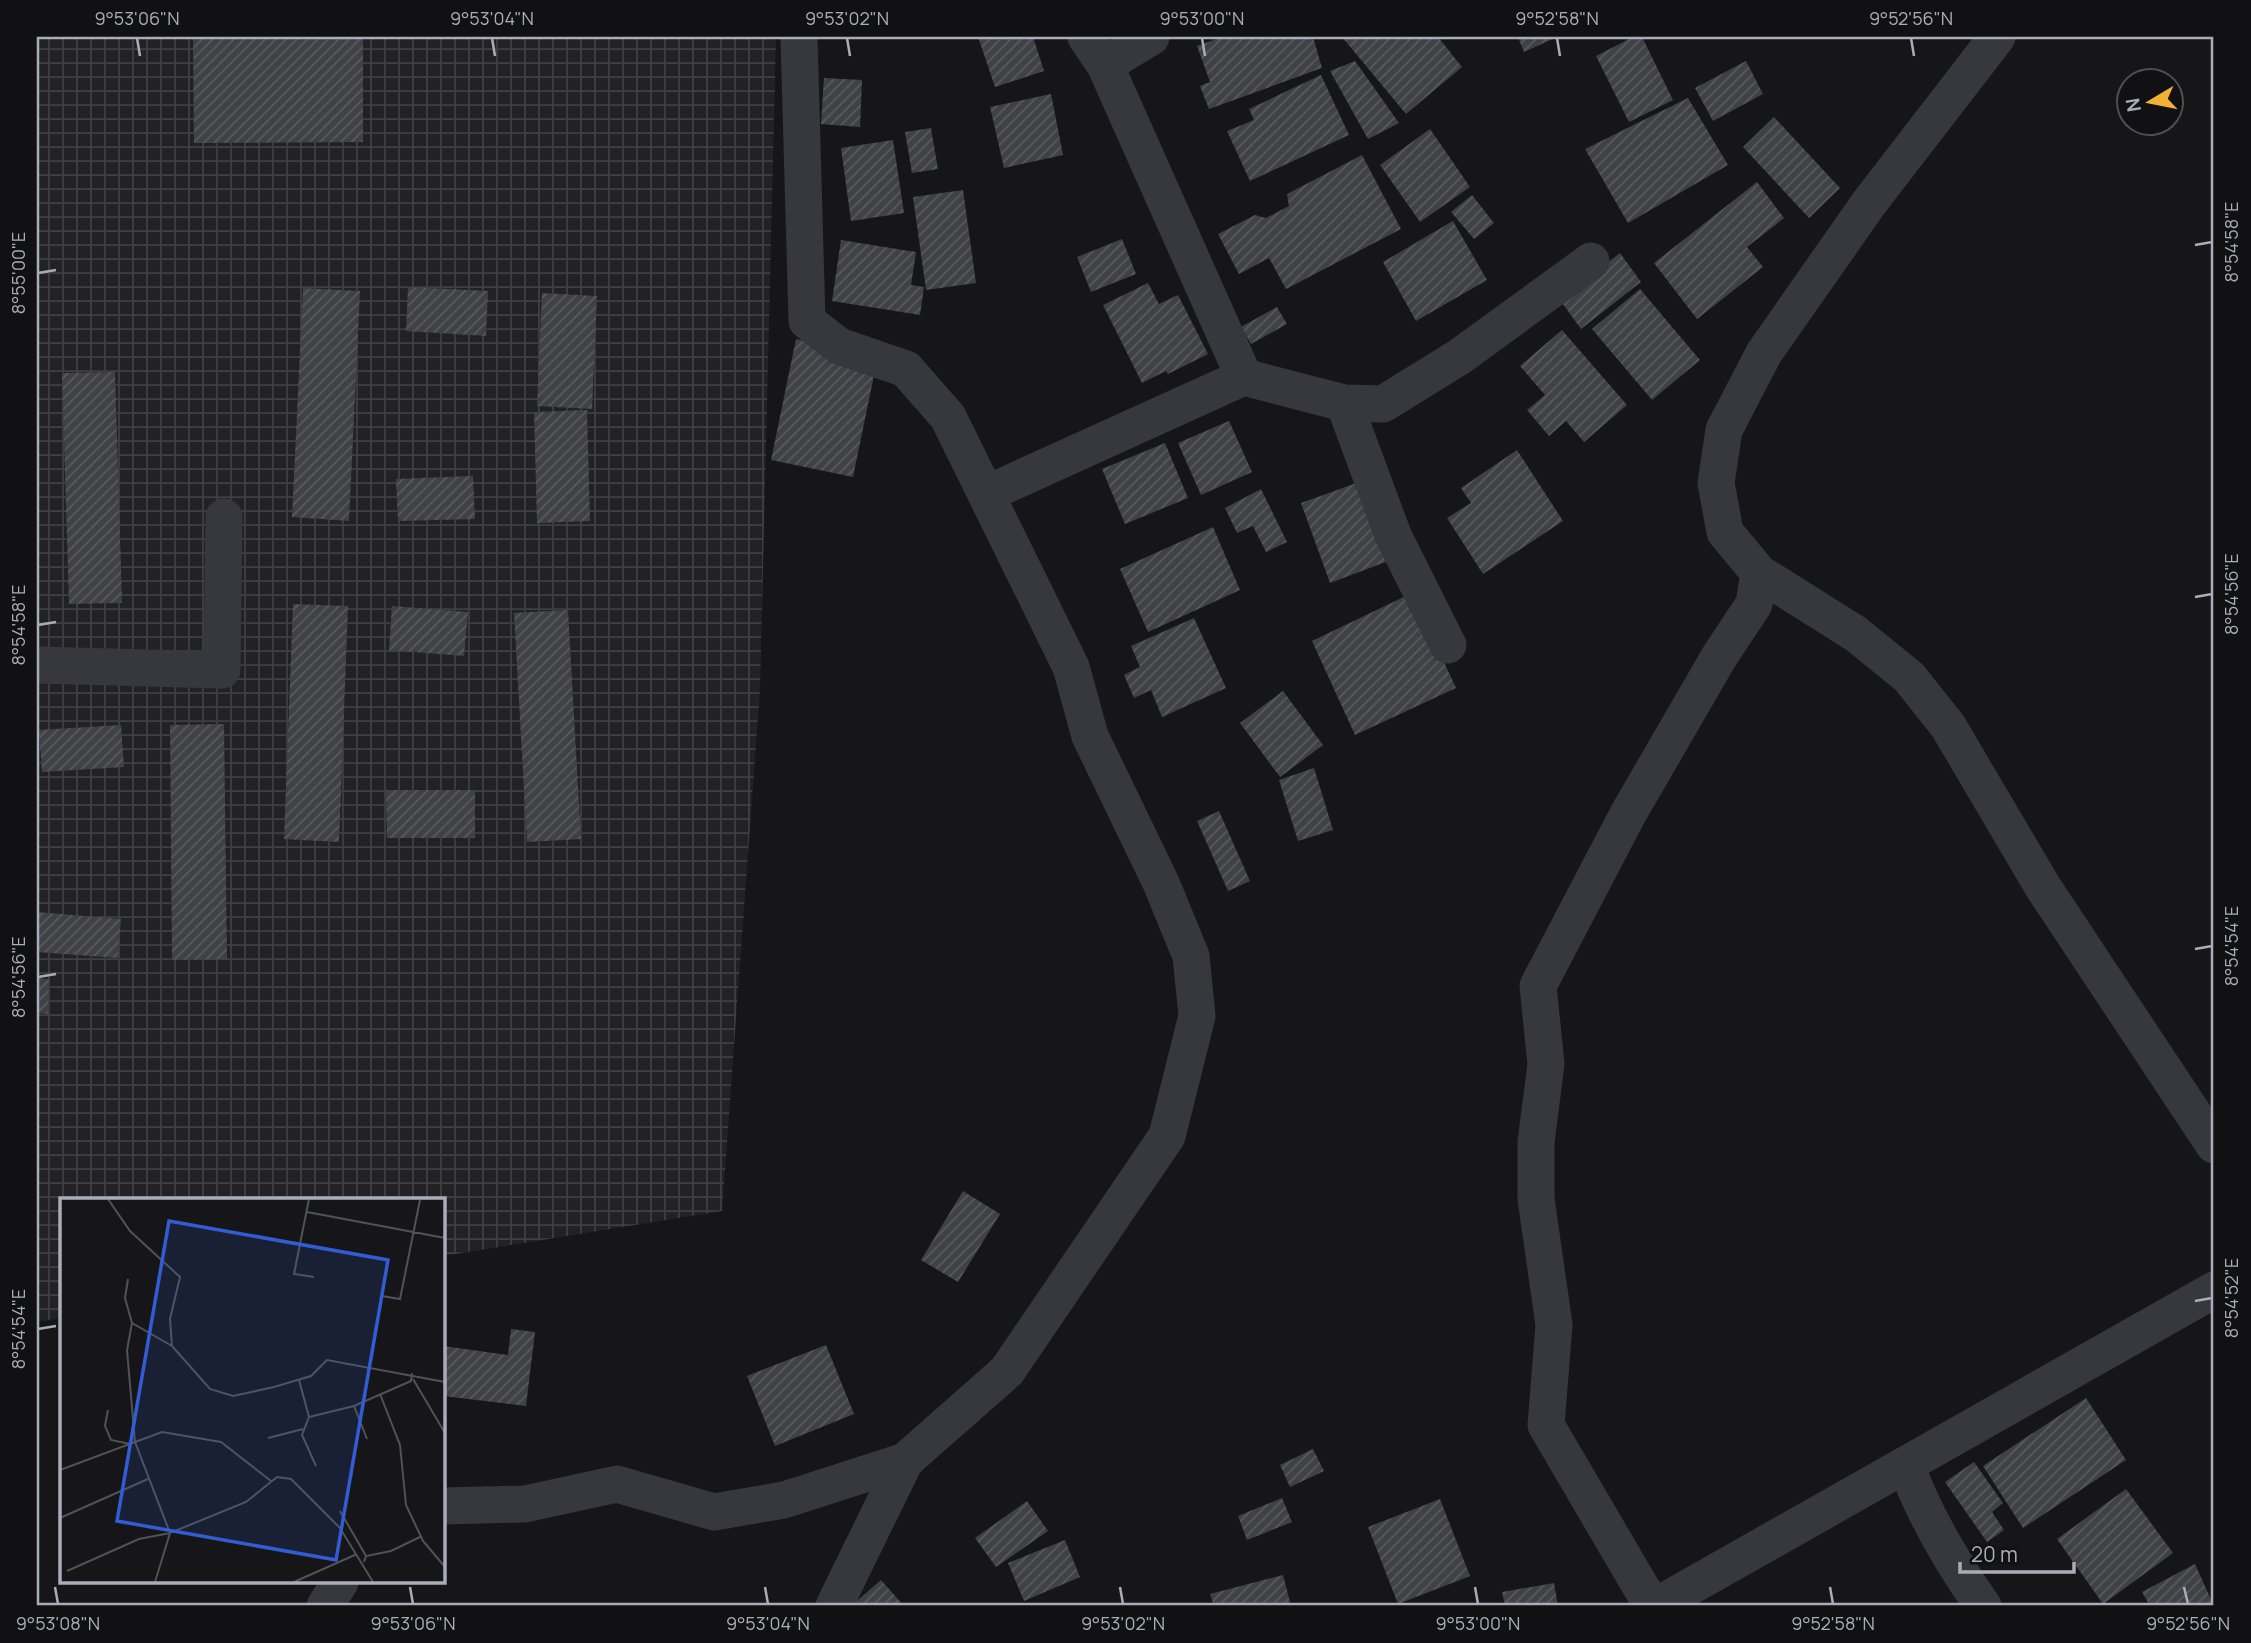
<svg xmlns="http://www.w3.org/2000/svg" width="2251" height="1643" font-family="Manrope,sans-serif">
  <style>
    .industrial { fill: url(#industrial-grid) }
    .building { fill: url(#building-hatch) }
    .lines { fill: none; stroke-linecap: round; stroke-linejoin: round }
    .minor { stroke: #37383d; stroke-width: 37 }
    .ticks { fill: none; stroke: #a8adb8; stroke-width: 2.5 }
    .inset-road { fill: none; stroke: #505258; stroke-width: 2 }
    .view { fill: #325cd3; fill-opacity: 0.15; stroke: #325cd3; stroke-width: 3.5 }
    .inset-edge { fill: none; stroke: #a8adb8; stroke-width: 3.5 }
    .neatline { fill: none; stroke: #a8adb8; stroke-width: 2.5 }
    .ticks-label { font-size: 18px; text-anchor: middle; fill: #a8adb8 }
  </style>
  <defs>
    <pattern id="industrial-grid" width="8" height="8" patternUnits="userSpaceOnUse" patternTransform="scale(1.75)"><rect width="8" height="8" fill="#222225"/><path d="M0 4h8M4 0v8" fill="none" stroke="#3f3f43"/></pattern>
    <pattern id="building-hatch" width="6" height="6" patternUnits="userSpaceOnUse" patternTransform="scale(1.75)"><rect width="6" height="6" fill="#404145"/><path d="M-1 1l2-2M0 6l6-6M5 7l2-2" fill="none" stroke="#595a5e"/></pattern>
  </defs>
  <rect width="100%" height="100%" fill="#161618"/>
  <path class="industrial" d="M37,37H776L760,689L722,1211L443,1256V1200H61V1318L37,1322Z"/>
  <path class="building" d="M193,37H363V142L194,143Z
    M978,37H1033L1044,71L995,87Z
    M1222,37H1313L1322,68L1209,109L1200,86L1210,82L1197,46Z
    M1342,37H1438L1462,67L1406,114Z
    M1518,37H1557L1524,52Z
    M1633,37H1642L1673,100L1629,122L1596,56Z
    M1355,61L1399,123L1368,139L1330,71Z
    M1746,61L1763,94L1713,121L1695,88Z
    M1321,75L1349,135L1250,181L1227,131L1254,120L1249,109Z
    M824,78L862,80L860,127L821,124Z
    M1051,94L1063,155L1004,168L990,107Z
    M1688,98L1728,165L1628,223L1585,149Z
    M1774,117L1840,188L1809,218L1743,147Z
    M931,128L938,169L912,173L905,132Z
    M1430,129L1470,187L1420,222L1380,165Z
    M893,140L904,213L851,221L841,148Z
    M1362,155L1401,229L1286,289L1269,258L1239,274L1218,234L1255,215L1266,218L1289,206L1287,194Z
    M1757,182L1784,218L1747,247L1763,267L1697,319L1654,263Z
    M963,190L976,283L926,290L913,197Z
    M1472,195L1494,223L1474,239L1451,212Z
    M1453,221L1487,280L1416,321L1383,262Z
    M1122,239L1136,274L1091,292L1077,257Z
    M841,240L916,252L911,285L924,287L920,315L832,301Z
    M1620,253L1641,282L1581,329L1560,300Z
    M1148,283L1159,304L1178,295L1208,354L1168,374L1166,371L1142,383L1103,305Z
    M408,287L488,291L486,336L406,331Z
    M303,288L360,291L349,521L292,517Z
    M1640,289L1700,360L1652,400L1592,329Z
    M542,293L597,296L592,409L537,406Z
    M1277,307L1287,324L1251,344L1241,327Z
    M1562,330L1627,405L1584,442L1566,421L1549,436L1527,410L1545,395L1520,366Z
    M796,339L878,356L853,477L771,460Z
    M115,372L122,603L69,604L62,373Z
    M587,410L590,521L537,523L534,412Z
    M1229,421L1252,472L1201,495L1178,443Z
    M1165,443L1188,498L1125,524L1102,469Z
    M1517,450L1563,521L1483,574L1447,518L1471,503L1461,488Z
    M473,476L475,519L398,521L396,479Z
    M1362,481L1391,560L1330,583L1301,503Z
    M1261,489L1287,542L1266,552L1253,526L1237,533L1225,508Z
    M1213,527L1240,590L1148,632L1120,569Z
    M1412,593L1456,688L1355,735L1312,641Z
    M293,604L348,606L339,842L284,839Z
    M392,606L468,612L464,656L389,650Z
    M568,610L581,839L527,842L514,613Z
    M1194,618L1226,688L1162,717L1151,690L1134,698L1124,675L1140,667L1131,646Z
    M1283,691L1323,745L1280,777L1240,723Z
    M224,724L227,959L172,960L170,725Z
    M121,725L124,767L42,772L39,730Z
    M1314,768L1333,830L1298,841L1279,780Z
    M386,790H475V838H387Z
    M1219,811L1250,881L1228,891L1197,821Z
    M37,912L121,919L118,958L37,952Z
    M37,978L49,979L48,1014L37,1013Z
    M963,1191L1000,1214L958,1282L921,1260Z
    M511,1329L535,1332L526,1406L443,1396V1346L508,1355Z
    M826,1345L854,1414L775,1446L747,1376Z
    M2086,1398L2126,1460L2023,1528L1983,1466Z
    M1313,1449L1324,1471L1290,1487L1280,1465Z
    M1974,1462L2003,1503L1992,1512L2004,1530L1987,1542L1945,1482Z
    M2126,1489L2173,1553L2103,1604L2057,1539Z
    M1282,1498L1292,1522L1247,1540L1238,1516Z
    M1440,1499L1470,1576L1398,1604L1368,1527Z
    M1027,1501L1048,1531L996,1567L975,1538Z
    M1065,1540L1080,1577L1024,1601L1008,1563Z
    M2195,1564L2214,1606H2150L2142,1592Z
    M1283,1575L1291,1606H1214L1210,1594Z
    M881,1580L904,1606H851Z
    M1554,1583L1558,1606H1505L1502,1592Z"/>
  <g class="lines">
    <path class="minor" d="M1086,37L1105,65L1244,377
      M1997,37L1869,203L1764,353L1724,430L1716,483L1725,532L1759,573L1856,634L1909,677L1948,726L2043,887L2214,1145
      M1105,65L1151,37
      M1344,403L1393,535L1448,645
      M986,494L1244,377L1344,403L1383,404L1459,357L1591,261
      M37,665L222,670L224,517
      M1906,1465C1925,1517 1951,1561 1983,1606
      M443,1506L525,1504L617,1484L714,1512L784,1500L905,1461L1007,1371L1167,1136L1197,1016L1191,956L1161,883L1090,736L1071,667L948,417L906,369L839,346L807,321L799,37
      M325,1606L340,1582
      M834,1606L905,1461
      M1652,1606L1546,1425L1554,1325L1536,1199V1142L1546,1064L1538,986L1628,814L1719,657L1754,604L1759,573
      M1656,1606L2214,1290"/>
  </g>
  <path class="ticks" d="M137,38L140,56M492,38L495,56M847,38L850,56M1202,38L1205,56M1557,38L1560,56M1911,38L1914,56M2195,245L2212,242M38,273L56,270M2195,597L2212,594M38,625L56,622M2195,949L2212,946M38,977L56,974M2195,1301L2212,1298M38,1329L56,1326M55,1587L58,1604M410,1587L413,1604M765,1587L768,1604M1120,1587L1123,1604M1475,1587L1478,1604M1830,1587L1833,1604M2184,1587L2188,1604"/>
  <g transform="translate(60 1198)">
    <rect width="385" height="385" fill="#161618"/>
    <path class="inset-road" d="M48,1L70,33L120,79L110,121L112,148L150,191L173,198L214,189L251,178L267,162L385,184M249,1L234,76L254,79M247,14L385,40M68,81L65,100L72,125L67,152L75,244L102,234L161,244L211,283M322,98L340,101L360,2M72,125L112,148M353,181L385,235M239,182L249,219L242,237L256,268M320,196L340,247L346,307L363,343L385,369M294,208L307,241M48,212L45,228L51,242L70,246M249,219L294,208L351,183L352,175M208,240L243,231M0,272L75,244L110,335L186,304L217,279L231,281L280,330L313,384M280,313L306,358M0,320L88,281M304,364L306,358L331,353L362,338M7,373L79,341L110,335L95,384M234,384L297,356"/>
    <path class="view" d="M109,23L328,62L276,362L57,323Z"/>
    <rect width="385" height="385" class="inset-edge"/>
  </g>
  <rect width="2251" height="1643" fill="none" stroke="#111113" stroke-width="77"/>
  <g transform="translate(2150 102) rotate(260)"><circle r="33" fill="#111113" stroke="#4d4f55" stroke-width="2"/>
  <path d="M0-5L12 26L0 18L-12 26Z" fill="#f2b134"/>
  <text y="-10" font-size="19" font-weight="bold" text-anchor="middle" fill="#a8adb8">N</text>
  </g>
  <path d="M1960 1562v10h114v-10" fill="none" stroke="#a8adb8" stroke-width="3.5"/>
  <text x="1971" y="1562" font-size="21" fill="#a8adb8" stroke="#111113" stroke-width="5" paint-order="stroke">20 m</text>
  <rect x="38" y="38" width="2174" height="1566" class="neatline"/>
  <g class="ticks-label">
    <text x="137" y="25">9°53'06"N</text>
    <text x="492" y="25">9°53'04"N</text>
    <text x="847" y="25">9°53'02"N</text>
    <text x="1202" y="25">9°53'00"N</text>
    <text x="1557" y="25">9°52'58"N</text>
    <text x="1911" y="25">9°52'56"N</text>
    <text transform="translate(2232 242) rotate(-90)" y="6">8°54'58"E</text>
    <text transform="translate(19 273) rotate(-90)" y="6">8°55'00"E</text>
    <text transform="translate(2232 594) rotate(-90)" y="6">8°54'56"E</text>
    <text transform="translate(19 625) rotate(-90)" y="6">8°54'58"E</text>
    <text transform="translate(2232 946) rotate(-90)" y="6">8°54'54"E</text>
    <text transform="translate(19 977) rotate(-90)" y="6">8°54'56"E</text>
    <text transform="translate(2232 1298) rotate(-90)" y="6">8°54'52"E</text>
    <text transform="translate(19 1329) rotate(-90)" y="6">8°54'54"E</text>
    <text x="58" y="1630">9°53'08"N</text>
    <text x="413" y="1630">9°53'06"N</text>
    <text x="768" y="1630">9°53'04"N</text>
    <text x="1123" y="1630">9°53'02"N</text>
    <text x="1478" y="1630">9°53'00"N</text>
    <text x="1833" y="1630">9°52'58"N</text>
    <text x="2188" y="1630">9°52'56"N</text>
  </g>
</svg>
